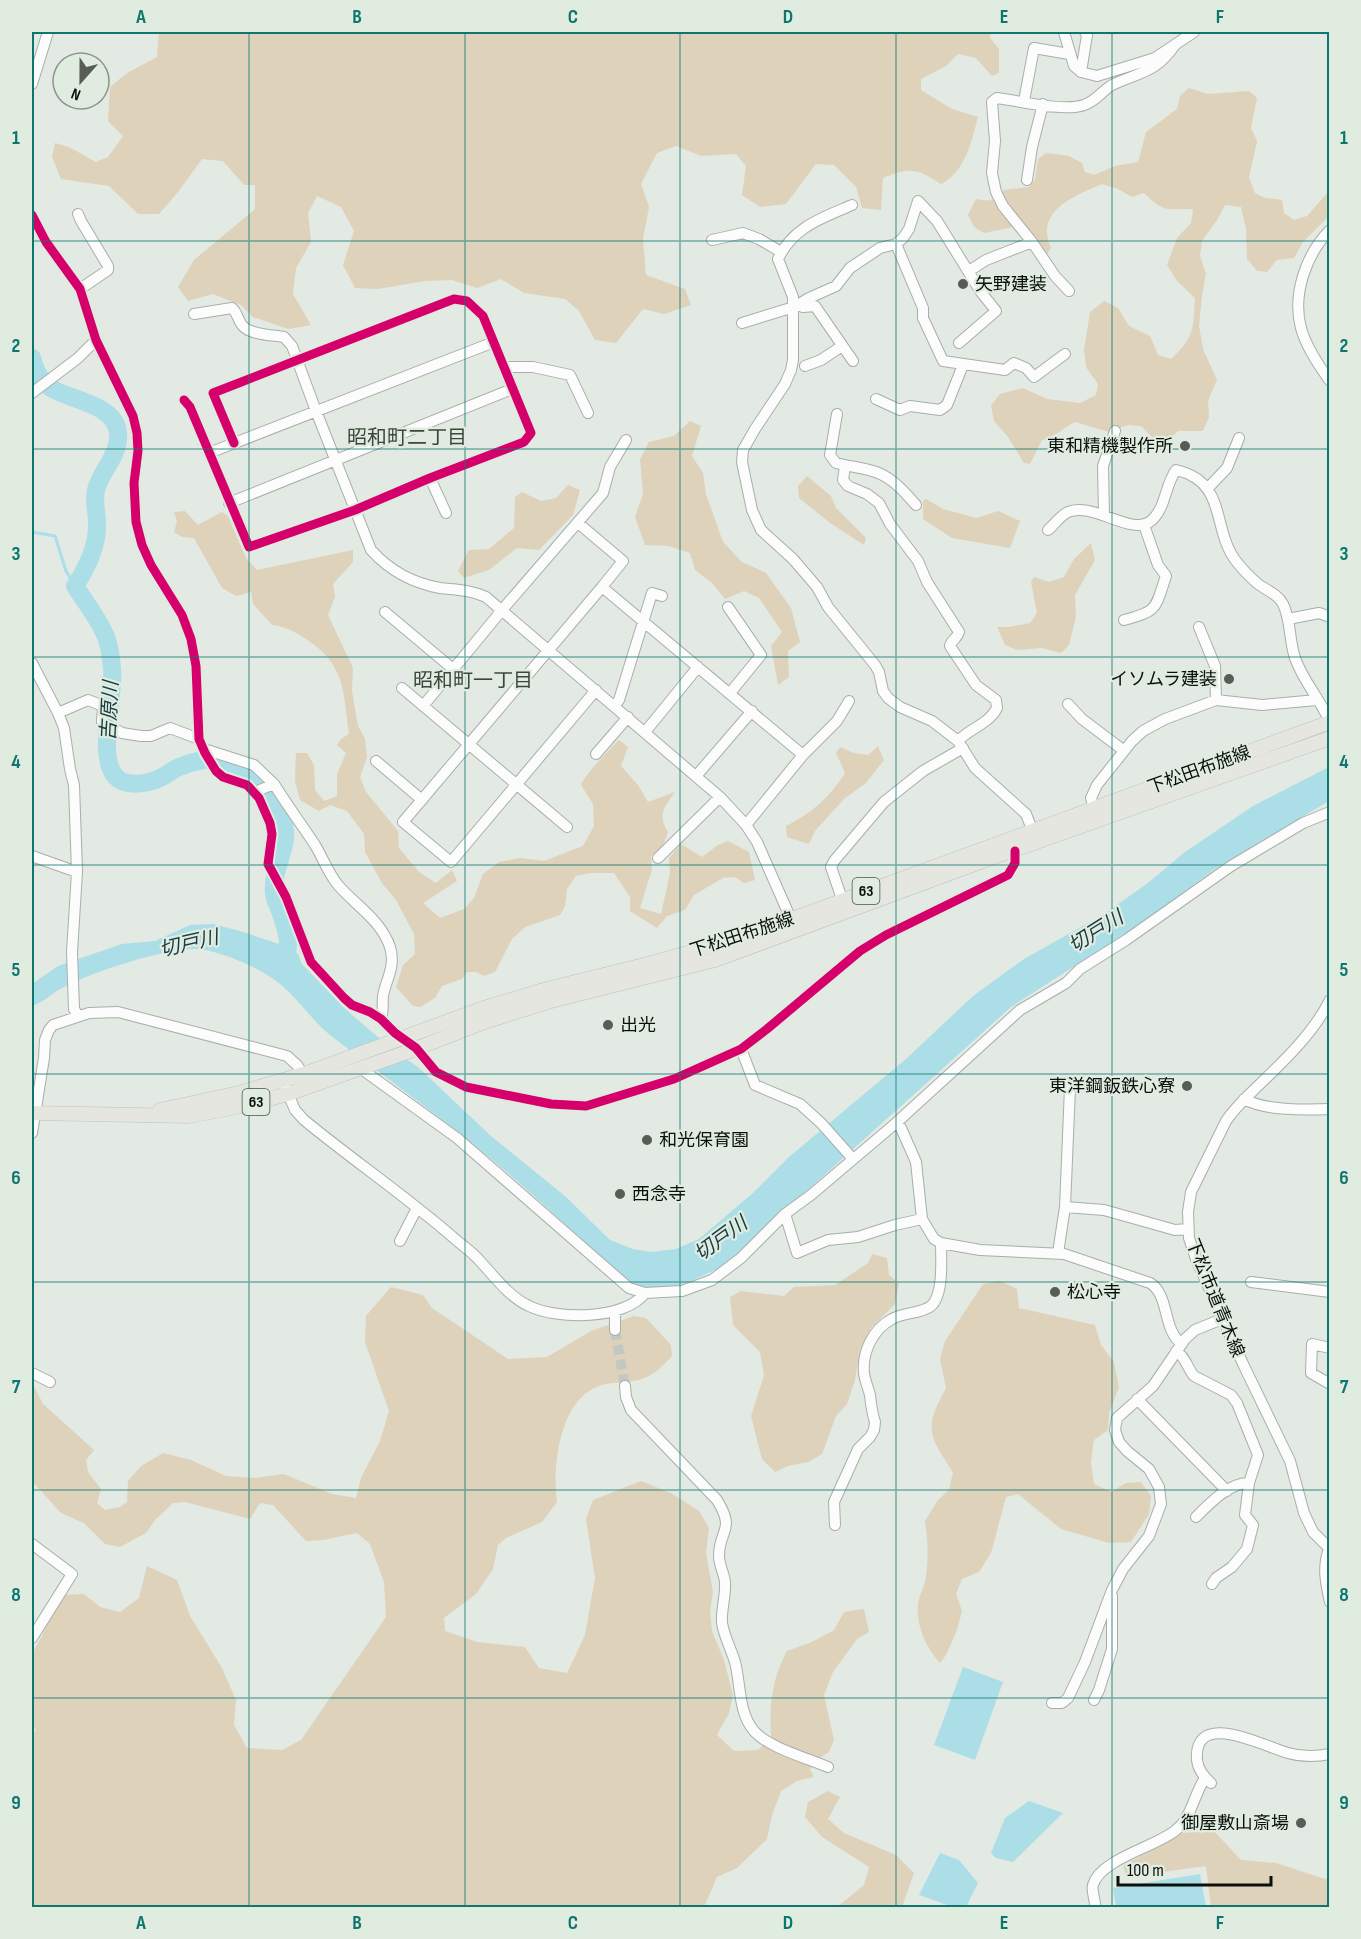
<svg xmlns="http://www.w3.org/2000/svg" width="1361" height="1939" font-family="'Sofia Sans Condensed','Noto Sans JP',sans-serif">
  <style>
    .green { fill: #ded2bb }
    .water { fill: #acdee8 }
    .lines { fill: none; stroke-linecap: round; stroke-linejoin: round }
    .stream { stroke: #acdee8; stroke-width: 3 }
    .river { stroke: #acdee8; stroke-width: 18 }
    .minor-tunnel { stroke: #c3c8c3; stroke-width: 10; stroke-dasharray: 10 5; stroke-linecap: butt }
    .minor-casing { stroke: #a9aea9; stroke-width: 12 }
    .major-casing { stroke: #bfc3bf; stroke-width: 15 }
    .minor { stroke: #fbfcfb; stroke-width: 10 }
    .major { stroke: #e5e6df; stroke-width: 14 }
    .cycleway-casing { stroke: #e0ece0; stroke-width: 13 }
    .cycleway { stroke: #d6006c; stroke-width: 9 }
    .grid { fill: none; stroke: #0f766e; stroke-width: 1.5; stroke-opacity: 0.55 }
    .poi-dot { fill: #575c57; stroke: #e0ece0; stroke-width: 2 }
    .labels { text-anchor: middle; dominant-baseline: central; stroke-width: 4.5; stroke-linejoin: round; paint-order: stroke }
    .shield { fill: #e0ece0; stroke: #4c524c; stroke-width: 1.5 }
    .shield-label { font-size: 16px; font-weight: bold; fill: #0c100c }
    .poi-label { font-size: 18px; fill: #0c100c; stroke: #e0ece0; text-anchor: start }
    .street-label { font-size: 18px; fill: #0c100c; stroke: #e0ece0 }
    .neighbourhood-label { font-size: 20px; fill: #3c463c; stroke: #e0ece0 }
    .water-label { font-size: 20px; font-style: italic; fill: #183a41; stroke: #e0ece0 }
    .neatline { fill: none; stroke: #0f766e; stroke-width: 2 }
    .grid-label { font-size: 20px; text-anchor: middle; font-weight: bold; fill: #0f766e }
  </style>
  <rect width="100%" height="100%" fill="#e3e9e3"/>
  <path class="green" d="M159,32H991L990,38L999,49V73L992,76L976,58L958,54L946,66L921,79V90L952,109L978,117C971,142 966,171 941,184C917,168 909,167 883,178L881,210L862,208L856,187L834,165L816,164L786,204L760,207L742,195L746,166L736,154L701,156L676,146L657,153L641,184L649,207L643,239L646,275L685,289L691,305L664,314L643,309L616,343L595,340L579,311L565,299L524,293L501,279L477,288L452,280L425,281L378,289L355,288L343,265L354,231L341,207L317,196L308,213L311,242L296,268L293,294L311,325L288,329L253,317L241,305L213,294L188,301L178,287L194,260L255,209V185H244L223,161L202,159L178,192L159,214H138L109,186L61,179L52,157L55,143L69,147L96,162L108,157L123,136L108,121L110,87L127,73L157,57Z
    M1189,88L1208,94L1249,91L1257,98L1251,128L1257,141L1249,178L1255,193L1265,198L1282,200L1284,213L1294,220L1307,216L1329,191V216L1303,242L1294,258L1277,260L1267,272L1257,271L1247,259L1246,229L1241,207L1225,205L1217,220L1202,241L1200,256L1206,274L1202,295L1199,326L1203,349L1217,380L1208,401L1209,417L1203,431H1178L1171,438L1152,437L1141,426L1128,425L1109,432L1075,422C1063,428 1055,437 1042,440L1030,464L1024,463L1008,437L994,421L991,405L1000,394L1023,388L1047,399L1080,403L1096,395L1098,384L1086,367L1084,350L1090,312L1104,301L1118,308L1129,326L1150,336L1158,355L1171,359C1195,337 1193,329 1195,298L1177,281L1167,265L1177,238L1191,223L1193,209C1167,209 1164,213 1144,193L1132,197L1118,189L1102,184C1074,196 1034,211 1051,248L1047,254L1033,237L1013,227L984,233L974,227L968,215L976,199C990,202 994,201 1004,190L1029,187L1035,180L1038,159L1046,153L1069,156L1082,163L1085,172L1094,175L1115,166L1138,162L1146,132L1177,109L1180,96Z
    M690,421L701,426L692,456L703,473L706,494L723,542L742,562L766,573L791,608L800,642L788,651L789,677L778,685L771,646L782,632L759,598L744,591L725,599L712,583L695,570L690,553L668,546L645,545L635,517L643,494L640,459L649,442L674,436Z
    M807,476L831,496L836,508L866,538L864,545L830,523L799,498L798,486Z
    M568,485L580,490L573,515L539,550L517,548L489,570L464,578L458,571L469,550L489,549L514,528L515,497L522,492L541,501L556,498Z
    M926,499L943,509L977,518L998,511L1020,521L1010,548L952,538L923,519V501Z
    M185,511L198,525L222,512L228,516L246,558L257,570L353,550V562L333,584L335,597L328,615L353,668L352,691L358,726L365,739L367,757L360,777L366,792L398,831L399,848L419,872L436,883L452,870L457,881L423,903L440,918L464,909L474,898L483,874L499,862L521,858L544,861L583,846L594,826L593,804L581,785C585,774 610,749 619,740L628,747L621,766L638,785L648,802L675,792C664,808 657,814 668,832L663,846L651,856L652,869L640,908L661,914L670,873L669,858L681,844L702,857L718,845L728,841L749,852L755,880L744,883L735,877L723,878L694,895L685,910L667,916L657,928L630,911V897L614,873H591L576,876L567,889L565,906L560,915L525,927L512,939L495,972L484,976L476,972H467L462,979L442,986L435,998L420,1007L413,1006L396,987L403,965L415,954L414,934L396,900L382,883L365,852L364,834L347,811L330,805L319,811L300,800L295,781L296,753H307L314,765L315,790L324,801L337,796V774L346,753L337,745L341,739L349,734C343,691 346,665 306,639C295,632 285,626 272,625L253,604L251,592L236,596L222,588L194,538L182,537L174,532L177,521L174,512Z
    M1091,543L1095,560L1075,595L1076,617L1069,645L1061,653L1042,648L1017,650L1005,645L997,627H1009L1030,623L1037,613L1031,582L1034,577L1049,582L1064,577L1074,559Z
    M878,746L884,760L866,783L844,799L815,831L809,844L787,837L786,826C813,812 828,799 845,773L836,753L840,747L854,753L868,755Z
    M872,1254L887,1258L889,1275L899,1283L895,1304L871,1328L860,1350L855,1380L847,1404L836,1416L822,1454L808,1462L788,1466L775,1472L762,1459L751,1416L764,1375L760,1352L733,1325L730,1297L741,1291L784,1296L794,1287L835,1285L868,1263Z
    M1000,1281L1017,1289L1019,1308L1095,1325L1101,1345L1114,1362L1119,1387L1109,1413L1108,1430L1094,1440L1091,1462L1094,1484L1111,1492L1126,1483L1141,1482L1151,1496L1149,1514L1131,1542L1109,1543L1061,1529L1018,1494L1006,1497L991,1553L979,1572L962,1579L956,1594L962,1611L957,1630L946,1655L940,1663C926,1647 916,1626 918,1604C919,1596 923,1589 925,1582C929,1561 928,1541 925,1521L938,1500L949,1490L953,1472C929,1435 923,1430 946,1388L940,1359L945,1341L983,1284Z
    M391,1287L423,1295L432,1308L508,1359L547,1357L591,1331L634,1316L646,1318L671,1345L672,1356C662,1367 650,1379 634,1381C625,1383 616,1382 606,1384C560,1393 552,1464 557,1502L542,1522L506,1538L498,1545L493,1569L476,1594L444,1618L445,1631L477,1642L525,1647L539,1668L567,1673L585,1635L595,1578L586,1519L593,1500L641,1481L671,1493L699,1511L709,1528L706,1553L713,1592L710,1612L712,1631L724,1660L733,1695L729,1713L717,1735L734,1751L758,1750L771,1737C769,1706 772,1678 787,1651L812,1642L834,1630L844,1612L864,1609L869,1632L857,1639L833,1672L824,1695L834,1740L829,1752L818,1759L810,1769L814,1777L797,1781L781,1791L772,1815L767,1839L737,1868L717,1877L704,1907H32V1735L36,1730L32,1724V1654L43,1634L59,1595L84,1594L100,1607L120,1612L139,1598L147,1566L177,1580L190,1616L222,1668L236,1700L234,1725L247,1748L282,1750L301,1740L386,1617L384,1582L370,1544L357,1533L323,1540L306,1541L273,1505L260,1503L250,1519L185,1502L173,1503L155,1520L146,1533L120,1547L105,1544L84,1523L61,1513L32,1481V1385L35,1388L43,1404L94,1450L86,1460L88,1472L101,1489L97,1503L105,1510L120,1507L127,1502L128,1481L141,1466L163,1453L191,1460L226,1476L255,1478L284,1474L332,1494L356,1498L361,1478L380,1441L389,1411L365,1342L366,1316Z
    M828,1791L840,1797L828,1819L844,1833L896,1855L914,1873L902,1907H837L864,1885L869,1867L822,1837L805,1817L808,1802Z
    M1214,1831L1241,1860L1276,1863L1325,1879L1329,1877V1904L1324,1908L1211,1907L1206,1866L1127,1877L1123,1866L1182,1833Z"/>
  <path class="water" d="M1329,767V801L1215,869L1146,920L1011,1007L723,1266C698,1278 665,1296 637,1285C630,1282 623,1276 617,1272C581,1239 546,1206 509,1174C452,1125 390,1081 330,1035C309,1018 295,993 272,978C255,966 217,950 197,949C164,948 92,972 62,988C50,994 46,1001 32,1006V984L58,966L122,944L155,941L190,925L213,924L240,931L279,944L298,954L302,964L344,1008L392,1049L418,1067L491,1136L565,1196L610,1240L633,1249L651,1252L676,1249L699,1239L754,1192L789,1157L906,1059L973,996L1024,959L1104,914L1148,883L1185,852L1253,806Z
    M963,1667L1003,1682L975,1760L934,1745Z
    M1029,1801L1063,1813L1013,1862L996,1858L991,1853L1005,1818Z
    M940,1853L959,1860L978,1883L966,1907H953L919,1895Z
    M1200,1874L1206,1907H1116L1113,1888Z"/>
  <g class="lines">
    <path class="stream" d="M32,532L55,536L66,571L75,586"/>
    <path class="river" d="M32,358C35,370 41,382 51,388C73,402 122,404 118,440C116,459 100,473 96,490C93,503 98,515 97,527C97,548 86,569 75,586C85,602 99,619 106,637C110,646 111,659 112,668C115,696 97,754 115,776C125,788 150,784 162,777C169,774 174,768 182,766C194,761 209,758 222,761C229,763 237,765 244,768C268,779 287,812 285,839C283,856 272,875 274,892C274,900 279,907 281,914C287,931 291,945 285,962"/>
    <path class="minor-tunnel" d="M615,1330L625,1386"/>
    <defs>
      <path id="minor" d="M1064,32L1074,66L1081,72L1097,76L1155,58L1194,32
        M1081,72L1087,35L1085,32
        M32,84L48,32
        M1024,101L1034,48L1069,54
        M1027,180L1032,147L1043,104
        M852,205C822,218 793,227 778,259L793,297V360L791,370L785,384L755,429L743,450L742,462L752,510L761,530L793,559L817,587L828,607L875,665L879,672L883,691L888,698L900,707L932,721L958,741L975,768L1026,814L1035,837
        M78,214L81,221L108,266V270L80,289
        M32,215L46,242L80,289L96,340L133,416L137,433L138,451L134,483L136,522L142,545L151,565L182,615L191,639L196,666L199,739L205,753L216,771L223,777L247,785L259,798L270,823L272,834L268,864L286,897L311,962L344,998L352,1005L370,1012L381,1019L395,1033L416,1048L436,1072L466,1087L551,1104L586,1106L674,1079L741,1049L767,1029L860,951L886,935L1008,875L1015,863V851
        M1330,230C1306,254 1292,295 1301,328C1306,347 1319,366 1330,381
        M712,240L743,233L759,239L781,252
        M896,244L923,308V318L943,361L1005,370L1014,363L1026,368L1034,377L1065,354
        M969,271L986,260L1032,242
        M1069,291L1055,276L1032,242L1003,206L996,192L992,173L995,141L992,102L997,98C1020,101 1064,112 1084,105C1097,101 1103,89 1114,84C1143,71 1155,73 1175,45
        M797,305L803,307L815,306L853,361
        M194,314L232,308C238,313 237,319 242,325C249,335 273,335 284,337L292,346L316,411L371,550C390,571 412,583 440,588C456,590 471,590 486,597L720,797L746,825L757,842L794,926
        M742,323L794,307L809,298L836,286L850,268L880,248L896,244L903,238L909,229L918,201L937,221L981,292L996,311L959,343
        M805,366L821,360L842,346
        M504,367H533L570,375L588,413
        M32,393L78,358L96,340
        M876,399L900,410L910,406L940,410L947,405L963,365
        M184,400L190,407L249,547L355,510L430,478L524,442L531,433L483,316L467,301L454,299L213,393L234,443
        M837,414L830,455L836,463C847,466 858,467 869,470C889,474 903,490 916,505
        M209,453L494,342
        M845,466L843,480L848,486L867,494L879,503L890,524L918,561L927,582L959,632C957,639 951,640 950,646L976,685L996,700L997,708C989,724 970,728 958,741
        M430,478L446,513
        M1208,488L1227,468L1239,438
        M229,503L512,389
        M1104,515L1103,466L1115,431
        M578,523L623,561L602,587
        M1048,530C1054,525 1061,515 1068,512C1094,501 1132,538 1152,520C1166,507 1165,485 1176,470C1228,482 1211,528 1236,561C1242,569 1250,577 1258,584C1266,590 1278,594 1283,604C1291,620 1289,640 1295,658C1303,681 1320,699 1330,722
        M728,607L761,655L730,693
        M385,612L453,669
        M1288,619L1319,613L1330,617
        M1124,620C1159,611 1155,608 1166,576L1158,565L1144,525
        M1199,627L1215,666L1216,700
        M32,663L58,713L64,728L70,769L74,785L77,872L72,952L74,1009L78,1016
        M402,688L567,827
        M596,690L451,862L403,822L602,587L803,755
        M1068,704L1082,719L1123,750
        M615,705L619,700L652,593L662,596
        M423,706L502,610L603,493L610,467L626,440
        M58,713L88,700L103,706L102,722L122,733L141,736H151L170,728L199,739
        M645,732L698,667
        M204,749L254,765L274,784
        M596,754L628,717
        M376,761L422,800
        M697,775L752,711
        M255,792L274,784C287,805 302,825 315,845C323,858 328,873 338,885C355,905 381,920 390,947C396,967 386,979 383,996C382,1004 384,1011 381,1019
        M1096,815L1091,798L1097,785L1132,741L1143,731L1165,719L1216,700L1262,705L1317,700
        M746,825L803,755L837,721L849,701
        M32,856L77,872
        M658,858L720,797
        M842,899L831,867L834,861L884,802L923,771L963,748
        M1330,1000C1314,1032 1286,1059 1261,1083C1249,1095 1236,1106 1226,1121L1191,1192L1188,1212L1189,1238L1196,1259L1244,1366L1290,1461L1304,1513L1313,1532L1330,1549
        M741,1049L755,1085L800,1104L821,1123L853,1159
        M360,1068L457,1138L629,1288L645,1293L682,1291L712,1280L741,1258L785,1214L811,1195L896,1123L1020,1010L1066,983L1080,969L1126,940L1231,866L1303,823L1330,812
        M286,1089L295,1110L304,1120C354,1161 407,1197 455,1239C463,1246 472,1252 479,1260C494,1276 509,1297 529,1306C557,1320 625,1320 645,1293
        M1244,1099C1265,1111 1306,1110 1330,1109
        M896,1123L901,1128L916,1162L922,1219L934,1239L941,1243L980,1250L1064,1254L1150,1283C1170,1295 1162,1330 1182,1344
        M32,1133L44,1058L45,1040L49,1030L53,1025L89,1013L118,1012L287,1056L297,1065L307,1081
        M1065,1207L1104,1210L1175,1230L1188,1229
        M785,1214L797,1253L828,1240L858,1237L895,1225L922,1219
        M400,1241L417,1208
        M1058,1253L1065,1207L1070,1088
        M1251,1282L1330,1292
        M615,1312V1330
        M1330,1348L1312,1344L1311,1373L1330,1384
        M1176,1351C1186,1357 1187,1368 1194,1376L1231,1395L1237,1403L1258,1455L1249,1483L1245,1515L1253,1525L1247,1549L1232,1567L1216,1578L1212,1584
        M32,1373L50,1382
        M625,1386L626,1397L631,1410L717,1500C736,1531 719,1529 719,1556C719,1565 724,1573 725,1582C726,1596 721,1609 722,1623C724,1636 731,1649 735,1662C741,1685 738,1712 754,1731C769,1748 807,1758 828,1767
        M1137,1399L1227,1491
        M1196,1517C1209,1504 1230,1482 1249,1483
        M835,1525L834,1502L858,1449L870,1437L874,1430L875,1422C872,1413 871,1405 870,1395C868,1387 865,1381 864,1373C862,1352 873,1329 892,1319C904,1312 921,1314 931,1306C944,1295 941,1258 941,1243
        M32,1544L72,1574L32,1638
        M1329,1549C1322,1567 1326,1584 1330,1602
        M1094,1700L1099,1690L1112,1649V1596
        M1052,1703H1062L1068,1698L1085,1662L1112,1590L1123,1569L1149,1536L1161,1504L1159,1487L1149,1469L1127,1451L1119,1442L1115,1430L1117,1418L1153,1386L1185,1339L1195,1330L1222,1319
        M1211,1783C1204,1777 1198,1769 1197,1760C1193,1708 1265,1747 1288,1753C1302,1757 1315,1757 1330,1754
        M1095,1908C1096,1900 1091,1892 1093,1885C1100,1859 1158,1846 1176,1830C1192,1817 1194,1794 1205,1778"/>
      <path id="major" d="M160,1110L239,1093L304,1074L484,1008L547,989L648,964L712,946L792,919L1330,722
        M32,1113L189,1116L242,1106L288,1094L410,1051L487,1021L551,1001L715,960L994,857L1330,738"/>
    </defs>
    <use href="#minor" class="minor-casing"/>
    <use href="#major" class="major-casing"/>
    <use href="#minor" class="minor"/>
    <use href="#major" class="major"/>
    <defs>
      <path id="cycleway" d="M32,215L46,242L80,289L96,340L133,416L137,433L138,451L134,483L136,522L142,545L151,565L182,615L191,639L196,666L199,739L205,753L216,771L223,777L247,785L259,798L270,823L272,834L268,864L286,897L311,962L344,998L352,1005L370,1012L381,1019L395,1033L416,1048L436,1072L466,1087L551,1104L586,1106L674,1079L741,1049L767,1029L860,951L886,935L1008,875L1015,863V851
        M184,400L190,407L249,547L355,510L430,478L524,442L531,433L483,316L467,301L454,299L213,393L234,443"/>
    </defs>
    <use href="#cycleway" class="cycleway-casing"/>
    <use href="#cycleway" class="cycleway"/>
  </g>
  <path class="grid" d="M249,32V1908M465,32V1908M680,32V1908M896,32V1908M1112,32V1908M32,241H1330M32,449H1330M32,657H1330M32,865H1330M32,1074H1330M32,1282H1330M32,1490H1330M32,1698H1330"/>
  <g class="poi-dot">
    <circle cx="963" cy="284" r="6"/>
    <circle cx="1185" cy="446" r="6"/>
    <circle cx="1229" cy="679" r="6"/>
    <circle cx="608" cy="1025" r="6"/>
    <circle cx="1187" cy="1086" r="6"/>
    <circle cx="647" cy="1140" r="6"/>
    <circle cx="620" cy="1194" r="6"/>
    <circle cx="1055" cy="1292" r="6"/>
    <circle cx="1301" cy="1823" r="6"/>
  </g>
  <g class="labels">
    <g class="shield">
      <rect x="852.5" y="878" width="27" height="26" rx="4.5"/>
      <rect x="242.5" y="1089" width="27" height="26" rx="4.5"/>
    </g>
    <g class="shield-label">
      <text x="866" y="891">63</text>
      <text x="256" y="1102">63</text>
    </g>
    <g class="poi-label">
      <text x="975" y="284">矢野建装</text>
      <text x="1173" y="446" text-anchor="end">東和精機製作所</text>
      <text x="1217" y="679" text-anchor="end">イソムラ建装</text>
      <text x="620" y="1025">出光</text>
      <text x="1175" y="1086" text-anchor="end">東洋鋼鈑鉄心寮</text>
      <text x="659" y="1140">和光保育園</text>
      <text x="632" y="1194">西念寺</text>
      <text x="1067" y="1292">松心寺</text>
      <text x="1289" y="1823" text-anchor="end">御屋敷山斎場</text>
    </g>
    <g class="street-label">
      <text transform="translate(1199 770) rotate(-20)">下松田布施線</text>
      <text transform="translate(742 935) rotate(-18)">下松田布施線</text>
      <text transform="translate(1215 1298) rotate(68)">下松市道青木線</text>
    </g>
    <g class="neighbourhood-label">
      <text x="407" y="438">昭和町二丁目</text>
      <text x="473" y="681">昭和町一丁目</text>
    </g>
    <g class="water-label">
      <text transform="translate(110 711) rotate(-87)">吉原川</text>
      <text transform="translate(1096 932) rotate(-32)">切戸川</text>
      <text transform="translate(189 944) rotate(-13)">切戸川</text>
      <text transform="translate(721 1239) rotate(-36)">切戸川</text>
    </g>
  </g>
  <rect width="1361" height="1939" fill="none" stroke="#e0ece0" stroke-width="66"/>
  <g transform="translate(81 81) rotate(201)"><circle r="28" fill="#e0ece0" stroke="#8b948b" stroke-width="1.5"/>
  <path d="M0-4.5L10 22L0 15L-10 22Z" fill="#575c57"/>
  <text y="-9" font-size="16" font-weight="bold" text-anchor="middle" fill="#0c100c">N</text>
  </g>
  <path d="M1118 1876v9h153v-9" fill="none" stroke="#0c100c" stroke-width="3"/>
  <text x="1127" y="1876" font-size="18" fill="#0c100c" stroke="#e0ece0" stroke-width="4.5" paint-order="stroke">100 m</text>
  <rect x="33" y="33" width="1295" height="1873" class="neatline"/>
  <g class="grid-label">
    <text x="141" y="23">A</text>
    <text x="357" y="23">B</text>
    <text x="573" y="23">C</text>
    <text x="788" y="23">D</text>
    <text x="1004" y="23">E</text>
    <text x="1220" y="23">F</text>
    <text x="16" y="144">1</text>
    <text x="1344" y="144">1</text>
    <text x="16" y="352">2</text>
    <text x="1344" y="352">2</text>
    <text x="16" y="560">3</text>
    <text x="1344" y="560">3</text>
    <text x="16" y="768">4</text>
    <text x="1344" y="768">4</text>
    <text x="16" y="976">5</text>
    <text x="1344" y="976">5</text>
    <text x="16" y="1184">6</text>
    <text x="1344" y="1184">6</text>
    <text x="16" y="1393">7</text>
    <text x="1344" y="1393">7</text>
    <text x="16" y="1601">8</text>
    <text x="1344" y="1601">8</text>
    <text x="16" y="1809">9</text>
    <text x="1344" y="1809">9</text>
    <text x="141" y="1929">A</text>
    <text x="357" y="1929">B</text>
    <text x="573" y="1929">C</text>
    <text x="788" y="1929">D</text>
    <text x="1004" y="1929">E</text>
    <text x="1220" y="1929">F</text>
  </g>
</svg>
